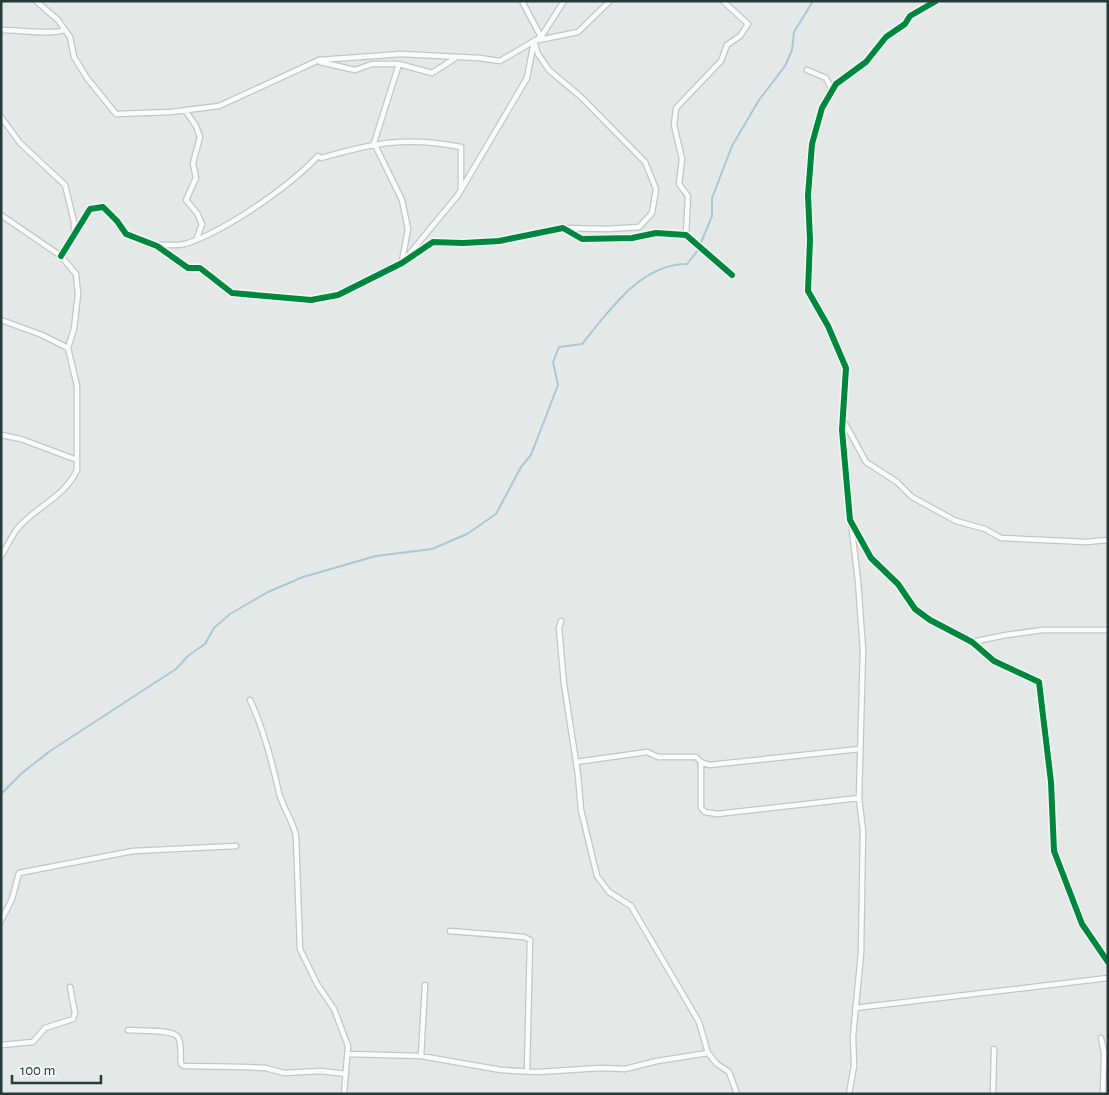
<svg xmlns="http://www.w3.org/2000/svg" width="1109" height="1095" font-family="'Alegreya Sans',sans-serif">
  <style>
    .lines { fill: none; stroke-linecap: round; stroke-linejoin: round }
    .stream { stroke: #a7c7d5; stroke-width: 2 }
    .street-casing { stroke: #c1c6c5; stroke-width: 7 }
    .street { stroke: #fbfcfc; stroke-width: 4.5 }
    .cycleway-casing { stroke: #f3f8f6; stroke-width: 9 }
    .cycleway { stroke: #00873e; stroke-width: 6 }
  </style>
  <rect width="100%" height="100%" fill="#e4e9e8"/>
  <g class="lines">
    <path class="stream" d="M1,794L22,773L50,751L176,669L189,655L205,644L214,628L230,614L268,592L303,577L376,556L432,549L467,534L496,514L521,467L531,455L558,385L553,362L559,347L582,344C609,311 640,264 687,264L698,250L712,216V198L732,146L759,100L785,66L792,50L794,32L813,1"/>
    <defs>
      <path id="street" d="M36,1L58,20L70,37L74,57L87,78L116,114L171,112L219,106L319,60L401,54L479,58L500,61L534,41L578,32L610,1
        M522,1L541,37
        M936,1L910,16L905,24L886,37L866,62L836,84L822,108L812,144L808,195L810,240L808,291L828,326L846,368L842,430L850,520L871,558L898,584L915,609L930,620L972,642L994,661L1039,682L1051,782L1054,851L1082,924L1108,962
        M1,30C19,30 51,35 65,30
        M534,41L538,54L549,70L581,97L645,162L656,189L652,213L639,227L608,229L565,228
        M320,62L355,70L372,64H399
        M807,70L826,78L832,90
        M185,110L196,126L200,137L193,163L196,178L186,200L197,213L202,224L197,238
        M1,117L20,143L65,185L74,222V234
        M1,215L61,256L76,274L78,294L74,329L68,348L77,386V470C65,497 35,507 17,529C11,537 7,547 1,556
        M686,235L688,196L679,184L682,159L674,125L676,108L721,61L727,45L740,36L748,24L723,1
        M153,245C164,244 178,247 188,243C227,230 290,186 318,156L321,158C374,143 405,136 461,147V190
        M61,256L90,209L103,207L117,221L126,234L157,246L188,268H200L232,293L311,300L338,295L402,263L433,242L463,243L499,241L563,228L582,239L632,238L656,233L686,235L732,275
        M406,258L458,195L527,78L534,41L541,37L564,1
        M402,261L408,229L402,200L374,143L399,64L432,73L454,59
        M1,320L42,335L68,348
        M842,418L866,462L897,482L912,497L956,521L985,529L1001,538L1086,542L1108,540
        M1,435L21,439L77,460
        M561,621L559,628L564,684L578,775L581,810L597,876L609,892L631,906L699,1022L708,1053L717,1064L729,1072L737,1094
        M972,642L1006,635L1043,630H1108
        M250,700C264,730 272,761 279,793C283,808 293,821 296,836L300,949L317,984L334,1009L348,1046L344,1094
        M576,762L647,752L658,757H696L701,762L709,765L860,749
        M701,762V808L705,812L717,814L859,798
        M1,921L12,899L19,873L133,851L236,846
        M450,931L524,937L530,940L527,1071
        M855,1008L1108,978
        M128,1030C138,1031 173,1029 178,1037C182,1043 180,1057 181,1064L184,1066L245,1067L266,1068L284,1073L321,1071L346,1074
        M1101,1038L1104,1052L1103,1094
        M1,1045L33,1042L45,1028L73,1019L75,1013L70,987
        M349,1054L421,1056L501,1070L538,1072L601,1068L625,1069L657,1061L708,1053
        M421,1056L425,985
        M849,1094L854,1066L853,1036L861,953L863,831L859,798L863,650L858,581L851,522
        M993,1094L994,1049"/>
    </defs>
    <use href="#street" class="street-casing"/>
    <use href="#street" class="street"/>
    <defs>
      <path id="cycleway" d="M936,1L910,16L905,24L886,37L866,62L836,84L822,108L812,144L808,195L810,240L808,291L828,326L846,368L842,430L850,520L871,558L898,584L915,609L930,620L972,642L994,661L1039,682L1051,782L1054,851L1082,924L1108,962
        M61,256L90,209L103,207L117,221L126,234L157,246L188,268H200L232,293L311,300L338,295L402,263L433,242L463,243L499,241L563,228L582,239L632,238L656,233L686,235L732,275"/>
    </defs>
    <use href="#cycleway" class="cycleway-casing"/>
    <use href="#cycleway" class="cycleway"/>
  </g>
  <rect width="1109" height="1095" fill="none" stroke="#233c39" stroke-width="5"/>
  <path d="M12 1075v8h89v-8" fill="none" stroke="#233c39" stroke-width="2.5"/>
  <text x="20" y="1075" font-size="15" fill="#233c39" stroke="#f3f8f6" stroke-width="4" paint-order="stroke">100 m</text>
</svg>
